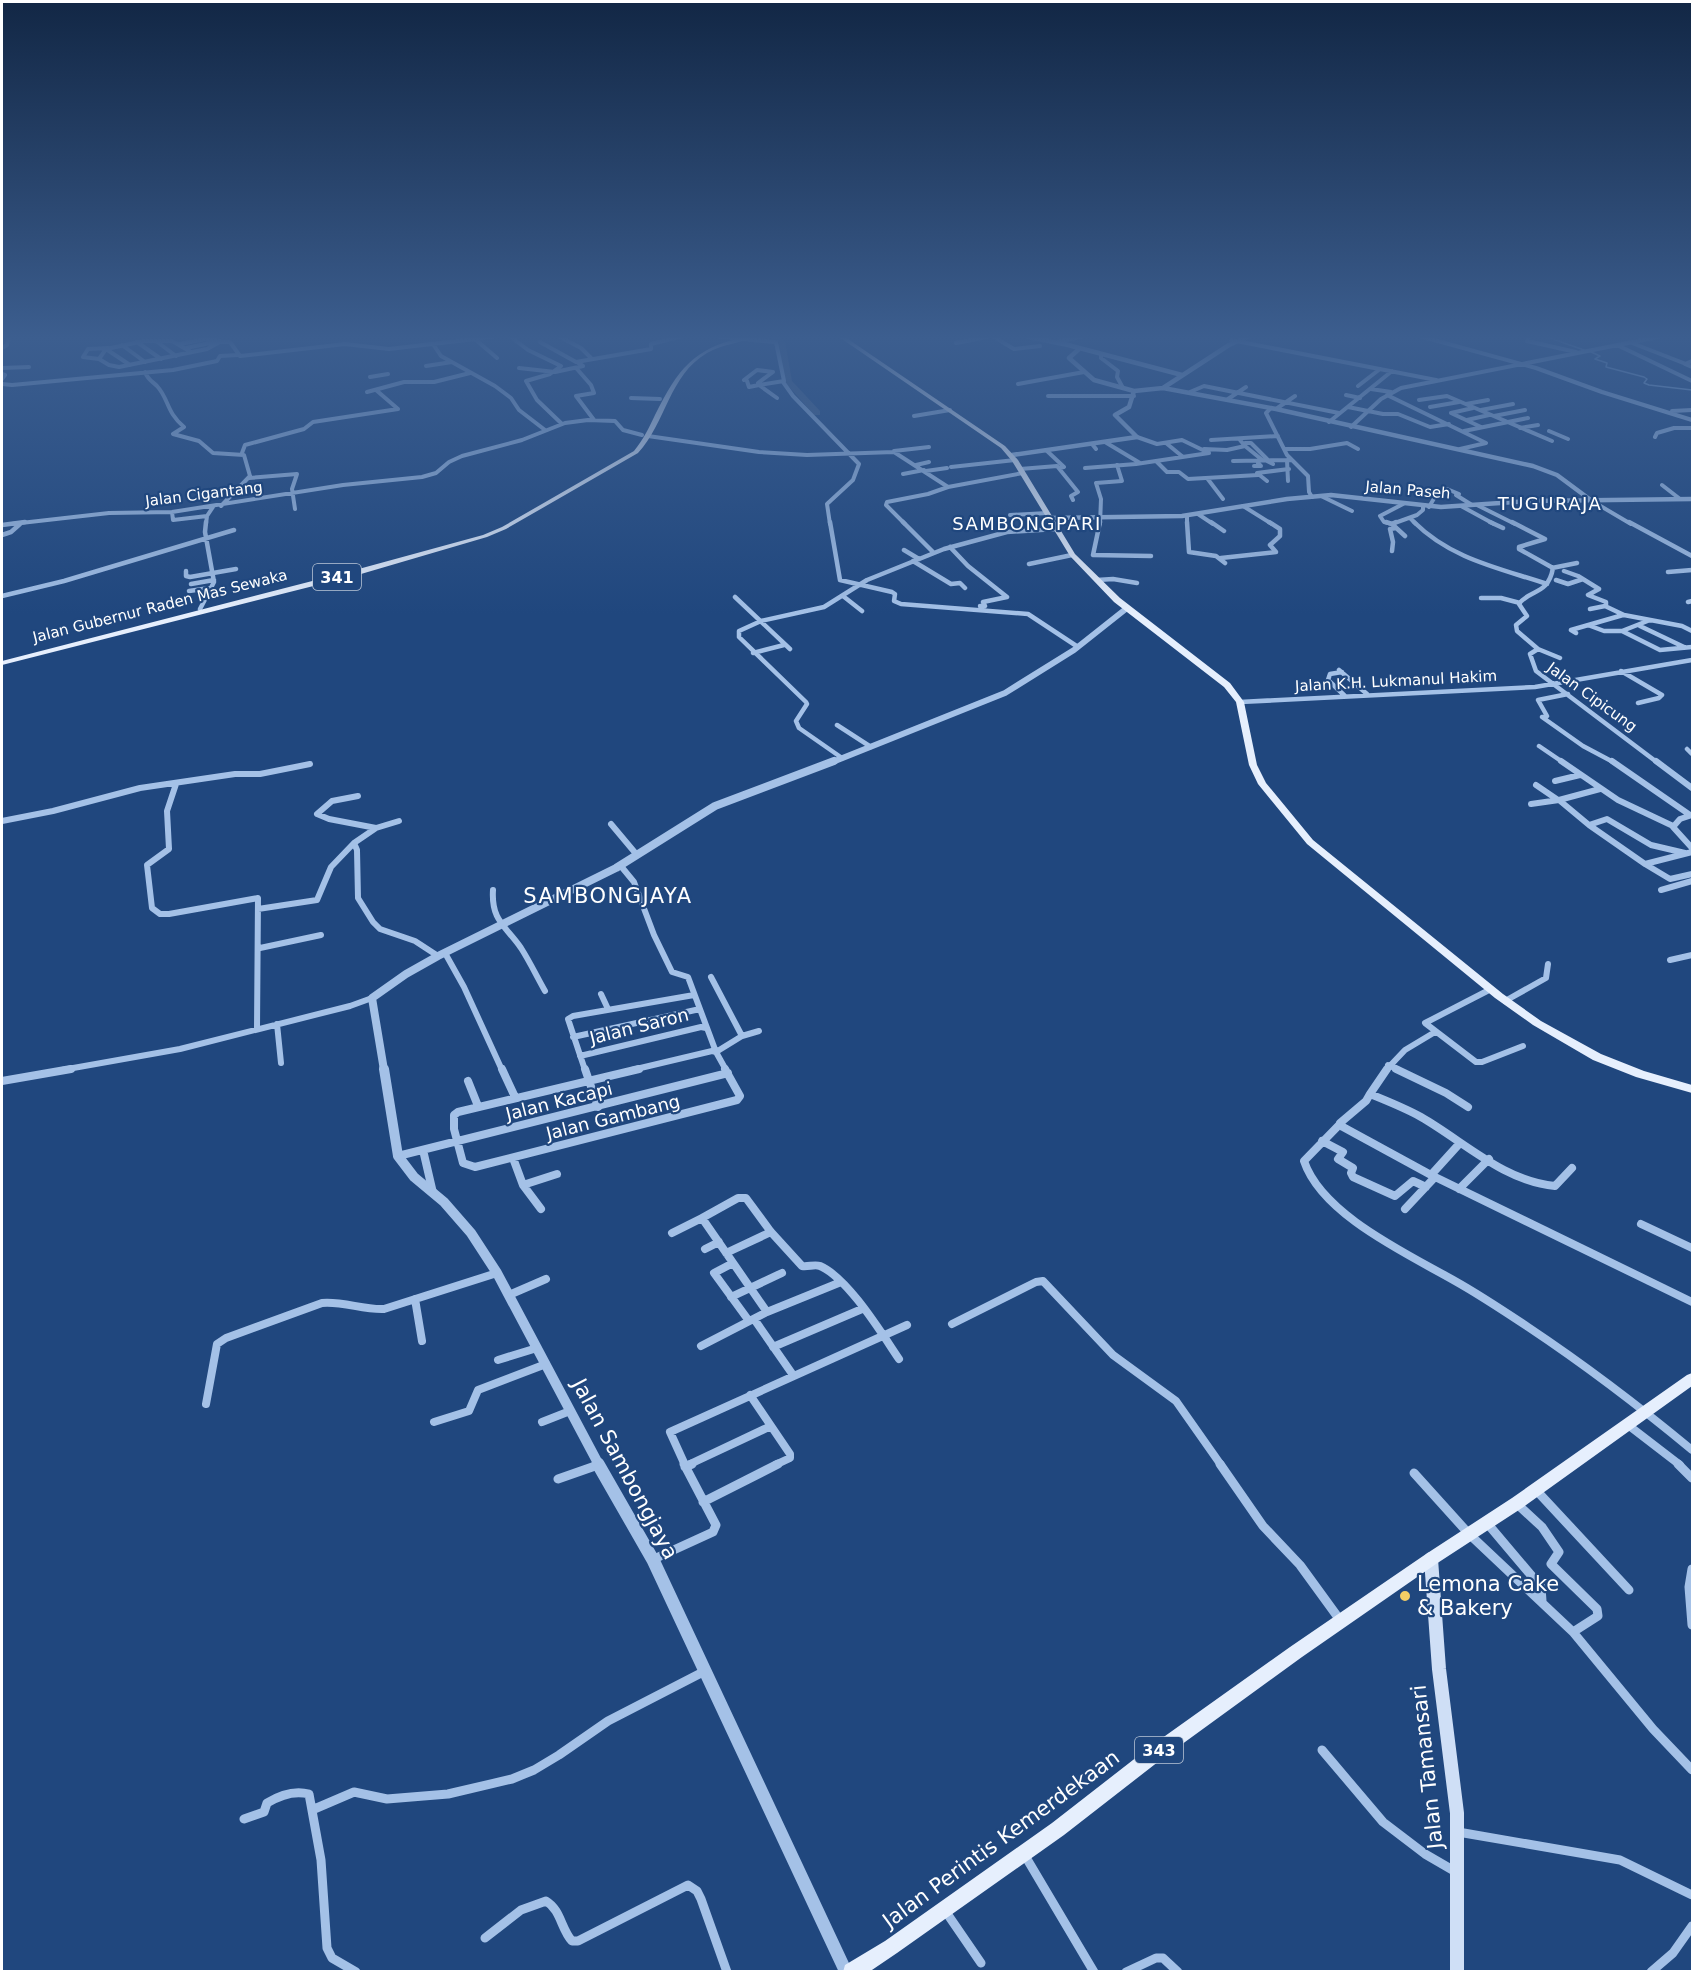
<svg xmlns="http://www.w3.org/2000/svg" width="1694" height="1973" font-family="'DejaVu Sans',sans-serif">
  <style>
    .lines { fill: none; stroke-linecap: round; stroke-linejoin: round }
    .stream { stroke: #98bce8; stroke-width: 1.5 }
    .river { fill: #44618a; fill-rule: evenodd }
    .minor-far4 { stroke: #a4c1e7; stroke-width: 4 }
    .minor-far3 { stroke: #a4c1e7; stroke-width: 4.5 }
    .minor-far2 { stroke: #a4c1e7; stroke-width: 6 }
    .minor-far1 { stroke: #a4c1e7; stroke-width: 8 }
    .minor { stroke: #a4c1e7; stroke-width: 9 }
    .tertiary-far4 { stroke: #a4c1e7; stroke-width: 4.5 }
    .tertiary-far3 { stroke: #a4c1e7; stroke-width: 6 }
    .tertiary-far2 { stroke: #a4c1e7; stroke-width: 8 }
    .tertiary-far1 { stroke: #a4c1e7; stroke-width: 10 }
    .tertiary { stroke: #a4c1e7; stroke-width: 13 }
    .secondary { stroke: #cfdff6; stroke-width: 14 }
    .primary { fill: #e6effd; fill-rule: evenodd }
    .poi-dot { fill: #f4ce65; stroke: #20477e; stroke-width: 2 }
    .labels { text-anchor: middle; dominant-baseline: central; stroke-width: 4.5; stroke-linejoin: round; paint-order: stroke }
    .far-street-label { font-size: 15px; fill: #fff; stroke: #20477e }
    .shield { fill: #20477e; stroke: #bcc8d8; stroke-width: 1.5 }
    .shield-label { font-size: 16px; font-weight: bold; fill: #fff }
    .far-quarter-label { font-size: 18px; letter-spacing: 1.5px; fill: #fff; stroke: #20477e }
    .street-label { font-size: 18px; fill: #fff; stroke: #20477e }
    .quarter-label { font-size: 21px; letter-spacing: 1.5px; fill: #fff; stroke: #20477e }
    .near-street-label { font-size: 21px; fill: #fff; stroke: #20477e }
    .near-poi-label { font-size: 21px; fill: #fff; stroke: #20477e; text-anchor: start }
  </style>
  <rect width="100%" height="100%" fill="#20477e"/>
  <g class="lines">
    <path class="stream" d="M1547,337L1584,350
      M1589,351L1600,356L1595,359L1607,363L1606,367L1644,377L1647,379L1644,383L1649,385L1692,390"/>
    <path class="river" d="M769,337H779L785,341L792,381L820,411V415H814L784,381L779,342Z"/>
    <path class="minor-far4" d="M511,337L528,350L561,366L550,374L526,381L537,400L562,424
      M560,337L581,348L592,359
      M721,337L776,342L784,381L759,385L777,398
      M994,337L1014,349L1040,346
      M1423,337L1536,368L1602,392L1692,420
      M1529,337L1527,341L1576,352
      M476,340L497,358
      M1231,340L1436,380
      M156,341L176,356
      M1060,341L1081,337
      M137,342L161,359
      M540,342L576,362L651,349V344L679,337
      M956,343L987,337
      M1632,343L1686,364
      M180,344L206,339L220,341
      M433,344L441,356L495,386L511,398L519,410L545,430
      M122,345L145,362
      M1617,345L1692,381
      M2,348L7,345L9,337
      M186,348L215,342
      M106,349L99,359L109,365L119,367L207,349L220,342H230L240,356L345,344L389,349L492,337
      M1101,355V358L1118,371L1117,377L1123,388
      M99,359L83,357L88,349L108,348
      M1692,361L1685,364L1692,367
      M130,365L106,349L144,341H172L191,352
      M426,366L452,362
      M2,368L29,367
      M519,368L555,372L583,366L577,362
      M577,369L591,385L594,393L576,396L594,420
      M145,372C148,380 152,381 157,386C169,399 166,412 184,427L173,434L199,441L213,453L244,455L250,476L221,506
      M2,374L5,375L2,379
      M370,377L388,374
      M744,380L757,370L773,372L758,383
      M747,381L749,387L759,385
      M783,382L793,396L859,464L853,480L827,504L830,524
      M2,384L12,385L173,370L217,361L220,356L238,355
      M1018,384L1084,372
      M1358,386L1380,369
      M1371,389L1391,392
      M367,392L404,382H434L470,373
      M1190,392L1204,386L1339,413
      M1346,395L1360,398
      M1387,395L1486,443
      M1048,396H1134
      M631,398L660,399
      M1228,399L1246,387
      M1419,400L1447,396L1552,441
      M1466,404L1488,400
      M1348,407L1383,414H1398L1430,427L1449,424
      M1430,407L1459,402
      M1271,408L1266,413L1287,455L1308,476L1309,492L1312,497
      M1473,408L1451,413L1481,427
      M1276,409L1295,396
      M1481,410L1513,404
      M1672,411L1692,410
      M914,416L950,410
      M1494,416L1525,410
      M1467,420L1489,415
      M1329,422L1392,371
      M1351,427L1381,399L1401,388L1658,337
      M1520,428L1538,425
      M1464,431L1528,418
      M1549,431L1568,439
      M648,436L759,452L807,455L894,452L948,487
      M1655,437L1657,433L1674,428H1692
      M1211,440L1278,436
      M1105,442L1140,463
      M1166,443L1183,457
      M1245,443H1251L1267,459
      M1092,444L1096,449
      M1245,446L1261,459
      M1204,449L1227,450L1245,446L1240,440
      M1284,449H1310L1347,443L1358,449
      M1460,449L1486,443
      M1046,450L1064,467L1059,468
      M894,451L929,447
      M242,453L245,445L304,429L313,422L398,409L376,390
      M1265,460L1273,464
      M1287,460L1288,481
      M1156,461L1167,472H1179L1188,479L1258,475
      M1233,461L1292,460
      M916,465L929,462
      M1254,466H1261L1258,463
      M951,467L1015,460
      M1085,468L1136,464L1209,453L1182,440L1157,444L1137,437
      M1020,469L1057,466L1078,492L1071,496L1073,500
      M926,471L947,468
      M903,474L924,470
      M249,478L297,474L292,489L295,509
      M1207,478L1223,499
      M1267,481L1257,473L1289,469
      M1662,485L1680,499
      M1321,496L1352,511
      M1592,501L1631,524
      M1477,505L1515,524
      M1243,506L1272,524
      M1461,506L1494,524
      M1429,507L1436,495L1447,489L1459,494L1456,495L1472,505
      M172,512L173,520L207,516
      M1198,514L1213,524
      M1010,515L1047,513
      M1187,516V524
      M1410,518L1416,524
      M12,524L109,513L172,512L343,485L422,477L436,473L449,462L462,456L522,440L565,423L588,420L615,421L623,430L642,435
      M206,524L207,516L213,507
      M905,524L886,505L887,502L928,494L948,487L1023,473
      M1100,524L1101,499L1096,483L1122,481L1117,465
      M1392,524L1384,522L1380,516L1403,504
      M1392,524L1417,515L1423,510V506"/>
    <path class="minor-far3" d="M830,522L840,580L892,592L895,594L894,601L901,604L1028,614L1078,647
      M903,522L934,553
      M1100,522L1093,555L1151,556
      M1187,522L1189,552L1216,556L1225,563
      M1211,522L1224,531
      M1386,522L1392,524
      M1396,522L1392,524L1405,536
      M1414,522C1451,559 1499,568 1547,584
      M1490,522L1503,528
      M1512,522L1545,539L1519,547V549L1553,568C1548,596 1529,589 1519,604L1527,616L1516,625L1517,631L1538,649L1530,654L1536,671L1658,763
      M1629,522L1692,556
      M2,525L25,522
      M2,535L11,532L20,524
      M950,547L968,566L1007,597L983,602L985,606H980
      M904,550L919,559
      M1392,551L1393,542L1390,529L1396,528
      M1221,558L1276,552L1270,545L1280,536V529L1269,522
      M913,561L951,584L960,583L965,588
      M1029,564L1072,555
      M1552,568L1577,563
      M186,571V576L190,577L236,569
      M1564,571L1578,576L1599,589L1588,595L1606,602V605
      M1668,572L1692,570
      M1097,580L1113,579L1137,583
      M1556,580L1568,584L1583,579
      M191,584L214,580
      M189,591L210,588
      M2,596L64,581L234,530
      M843,596L862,611
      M735,597L790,649
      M1481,598H1501L1520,603
      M1688,602L1692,601
      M200,609L214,582L205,532L206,522
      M1590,609L1605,606L1624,615L1682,626L1692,631
      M1650,620L1622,631L1660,650L1692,647
      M1588,625L1604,631H1622
      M1640,626L1684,647
      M1576,633L1571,630L1623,615
      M1538,649L1560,658
      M753,653L784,645
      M1339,670L1367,694
      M1621,671L1662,695L1659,698L1638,703
      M1342,672L1330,674L1328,680L1344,695
      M1568,694L1538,700L1547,716L1542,717L1583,746L1615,763
      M1240,702L1535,687L1692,660
      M837,725L871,747
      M1539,746L1564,763
      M1687,749L1692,754
      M842,758L799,728L796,721L807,704L806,702L739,637V631L761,621L824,607L867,580L944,549L1007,532L1056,529"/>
    <path class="minor-far2" d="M1561,761L1618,800L1673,826
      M1612,761L1690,815
      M1656,761L1692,788
      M1555,781L1580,775
      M176,784L167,811L169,849L147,865L152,908L160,914H169L258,898L257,1029
      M1536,785L1558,800
      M358,796L332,801L317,814L329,819L376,828
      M1531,804L1559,800
      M1692,815L1680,819L1673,827L1692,848
      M2,821L53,811L140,788L235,774H260L310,764
      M399,821L376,828L354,843L357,850L358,898L373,922L380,929L415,941L438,956
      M611,824L637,855
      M1589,825L1559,800L1600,789
      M1685,853L1651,845L1607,819L1589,825L1645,864L1692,852
      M1645,864L1670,879L1692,874
      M620,865L634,882L654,935L672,972L688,977L716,1052L742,1036L759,1031
      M493,890C491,921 506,926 521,948C530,962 537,977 545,991
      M1661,890L1692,881
      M258,909L317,900L331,867L354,843
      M260,948L321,935
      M445,953L464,987L502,1070
      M1670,960L1692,955
      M711,977L742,1036
      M1491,989L1425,1023L1476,1062H1482L1523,1046
      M601,994L608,1009
      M1505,1001L1546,978L1548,964
      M277,1024L281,1063
      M573,1037L700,1009
      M580,1056L701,1027L706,1028
      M1388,1065L1399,1070
      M62,1070L180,1049L350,1006L372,998
      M585,1070L568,1019L573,1016L694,995
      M632,1070L712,1051L716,1052L726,1070
      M1386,1070L1405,1050L1435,1032"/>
    <path class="minor-far1" d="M502,1069L515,1097
      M585,1069L598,1107
      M639,1069L458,1112L454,1115V1129L463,1163L475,1167L737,1100L740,1096L725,1069
      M1396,1069L1446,1093L1468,1107
      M2,1081L71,1069
      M468,1081L478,1106
      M1370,1094L1387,1069
      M1340,1124L1304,1161C1322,1215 1408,1254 1455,1281C1480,1295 1504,1311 1528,1327C1585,1365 1639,1406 1692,1450
      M1322,1141L1343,1152L1338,1159L1353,1168L1351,1173L1353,1177L1395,1196L1413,1181L1426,1187
      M423,1150L433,1193
      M398,1156L728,1073
      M513,1158L523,1185L541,1209
      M1572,1168L1555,1186C1505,1182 1463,1141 1421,1117C1405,1108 1387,1101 1370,1094L1366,1101L1340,1123L1343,1127L1431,1175L1692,1302
      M1431,1175L1460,1143
      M523,1185L557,1174
      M1459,1189L1489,1159
      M1405,1209L1435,1177
      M1641,1224L1692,1248
      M672,1233L702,1218
      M705,1249L719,1242
      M726,1253L771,1232
      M733,1263L714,1273L749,1321
      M509,1295L546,1279
      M731,1297L782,1273
      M415,1299L422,1341
      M767,1312L702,1218L738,1198H746L771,1232L802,1266C808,1267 815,1264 820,1266C848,1278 882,1334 899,1359
      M754,1319L793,1375
      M952,1324L1036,1282L1043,1281L1113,1355L1176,1401L1221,1465
      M701,1346L767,1312L841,1282
      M773,1347L862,1309
      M498,1360L537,1348
      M750,1395L790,1454V1458L775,1465
      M206,1404L217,1344L226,1338L322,1303C343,1301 363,1310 384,1309L497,1273
      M434,1422L469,1411L478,1390L546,1364
      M542,1422L570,1411
      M1628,1425L1680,1465
      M685,1465L670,1432L907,1325
      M688,1465L771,1426"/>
    <path class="minor" d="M1220,1464L1263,1526L1300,1565L1340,1620
      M1678,1464L1692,1478
      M685,1467L692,1464
      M1414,1473L1469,1534L1573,1632L1653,1729L1692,1770
      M558,1479L598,1465
      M1536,1490L1629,1590
      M703,1502L778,1464
      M1517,1504L1542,1527L1559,1552L1551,1564L1597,1609L1598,1616L1573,1632
      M1487,1523L1541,1587L1542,1601
      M654,1559L713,1532L716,1525L684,1464
      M1692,1569L1689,1587L1692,1625
      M1322,1750L1383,1822L1425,1854L1456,1872
      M312,1810L354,1792L387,1799L448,1794L512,1779L534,1770L559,1755L608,1721L705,1671
      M244,1819L264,1812L267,1803C280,1795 294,1790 309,1794L321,1860L327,1948L332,1958L356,1972
      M1458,1832L1620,1860L1692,1895
      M1024,1854L1094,1972
      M946,1912L981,1963
      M485,1938L521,1910L546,1901C561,1910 561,1929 572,1941H578L688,1885L697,1891L701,1899L727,1972
      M1126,1972L1156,1958H1163L1178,1972
      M1651,1972L1673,1953L1692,1926"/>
    <path class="tertiary-far4" d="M1029,337L1068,345L1182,375
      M1163,388L1276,409L1533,466L1557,475L1592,501
      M1134,391L1163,388L1229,345L1247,337
      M1012,455L1137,437L1115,415L1129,407L1134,391L1094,380L1069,358L1079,349
      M1050,518L1182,516L1287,499L1331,495L1441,507L1529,501L1692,499"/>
    <path class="tertiary-far3" d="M830,763L1005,693L1074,650L1127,608"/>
    <path class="tertiary-far2" d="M384,1070L372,998L406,974L438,956L616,868L715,806L834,761"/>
    <path class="tertiary-far1" d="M384,1069L398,1156L414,1177L444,1202L471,1233L497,1273L599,1465"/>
    <path class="tertiary" d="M598,1464L653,1560L846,1972"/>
    <path class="secondary" d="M1431,1559L1439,1669L1457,1813V1972"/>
    <path class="primary" d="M745,337H756C740,343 723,344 707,353C669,375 666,423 638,453L506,529L487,537L361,574L2,665V661L355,570L483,535L502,527L634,451C643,440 649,428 655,415C678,369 693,348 745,337Z
      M839,337H845L1005,446L1018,460L1075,554L1120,598L1230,683L1244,702L1257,765L1266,783L1313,840L1503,994L1541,1021L1601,1054L1644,1071L1692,1085V1093L1636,1077L1593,1060L1533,1025L1495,998L1307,844L1258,784L1249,765L1236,702L1224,687L1114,602L1070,556L1012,461L1001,448Z
      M1692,1373V1386L1522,1508L1436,1564L1302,1657L1163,1758L1064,1835L897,1953L869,1972H843L845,1965L885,1941L1052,1823L1151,1746L1290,1647L1426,1554L1512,1498L1687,1375Z"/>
  </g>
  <linearGradient id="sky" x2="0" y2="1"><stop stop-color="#122745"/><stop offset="0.55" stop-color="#3c5e8f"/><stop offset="1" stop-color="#3c5e8f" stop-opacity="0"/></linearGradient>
  <rect width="1694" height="614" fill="url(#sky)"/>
  <circle class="poi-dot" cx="1405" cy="1596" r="6"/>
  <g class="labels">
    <g class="far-street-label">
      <text transform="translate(1408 490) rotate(5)">Jalan Paseh</text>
      <text transform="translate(204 494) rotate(-7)">Jalan Cigantang</text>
      <text transform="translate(160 606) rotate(-14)">Jalan Gubernur Raden Mas Sewaka</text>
      <text transform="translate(1396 681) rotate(-3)">Jalan K.H. Lukmanul Hakim</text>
      <text transform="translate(1592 697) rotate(36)">Jalan Cipicung</text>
    </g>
    <g class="shield">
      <rect x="313" y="564" width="48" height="26" rx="4.5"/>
      <rect x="1135" y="1737" width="48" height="26" rx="4.5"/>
    </g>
    <g class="shield-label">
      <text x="337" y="577">341</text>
      <text x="1159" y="1750">343</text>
    </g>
    <g class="far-quarter-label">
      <text x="1550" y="503">TUGURAJA</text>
      <text x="1027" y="523">SAMBONGPARI</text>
    </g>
    <g class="street-label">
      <text transform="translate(639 1026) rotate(-14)">Jalan Saron</text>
      <text transform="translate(559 1101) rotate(-14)">Jalan Kacapi</text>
      <text transform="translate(613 1117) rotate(-14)">Jalan Gambang</text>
    </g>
    <g class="quarter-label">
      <text x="608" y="896">SAMBONGJAYA</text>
    </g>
    <g class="near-street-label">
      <text transform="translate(625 1469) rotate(62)">Jalan Sambongjaya</text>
      <text transform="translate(1427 1767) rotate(-96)">Jalan Tamansari</text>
      <text transform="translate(1001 1839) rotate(-36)">Jalan Perintis Kemerdekaan</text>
    </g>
    <g class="near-poi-label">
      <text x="1417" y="1584">Lemona Cake<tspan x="1417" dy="24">&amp; Bakery</tspan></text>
    </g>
  </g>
  <rect width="1694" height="1973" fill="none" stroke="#ffffff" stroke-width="6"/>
</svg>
